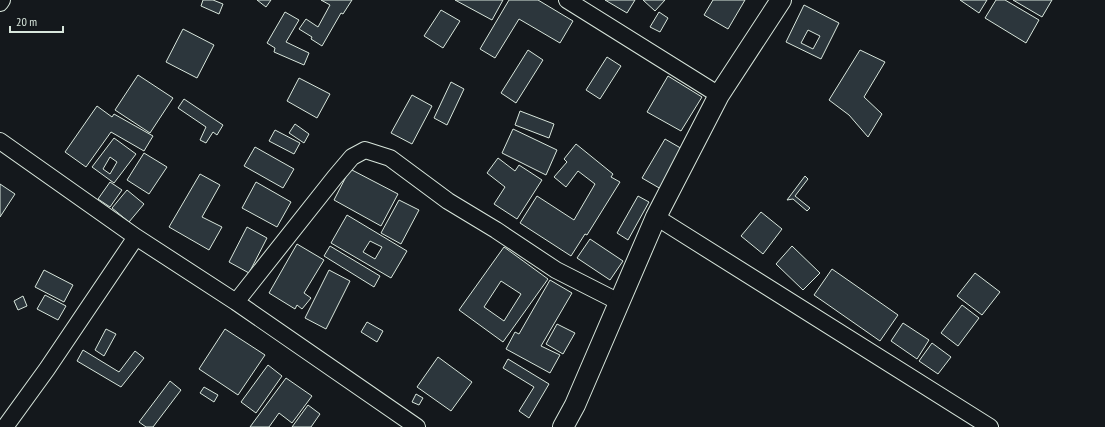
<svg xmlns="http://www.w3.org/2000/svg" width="1105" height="427" font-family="'PT Sans Narrow',sans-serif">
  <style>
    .building { fill: #2c363c; stroke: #d8e6dc; fill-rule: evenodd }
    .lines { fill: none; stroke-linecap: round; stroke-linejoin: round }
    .minor-casing { stroke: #d8e6dc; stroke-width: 18 }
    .tertiary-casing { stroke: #d8e6dc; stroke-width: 22 }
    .minor { stroke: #14181c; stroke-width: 16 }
    .tertiary { stroke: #14181c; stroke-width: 20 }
  </style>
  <rect width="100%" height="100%" fill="#14181c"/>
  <path class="building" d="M203,0H213L223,4L219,14L201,6Z
    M257,0H271L266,7Z
    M321,0H352L343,14L341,13L322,46L311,39L312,37L299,29L306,19L318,27L330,5Z
    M455,0H503L492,20Z
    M509,0H538L573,21L560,43L519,19L495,58L480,49Z
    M605,0H635L627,13Z
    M643,0H665L655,11Z
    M713,0H745L728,29L704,15Z
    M960,0H987L979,13Z
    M996,0H1005L1039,20L1026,43L985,18Z
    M1013,0H1052L1042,17Z
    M804,5L839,23L821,59L786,42ZM808,30L820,36L813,49L801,43Z
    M441,10L460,21L443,48L424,36Z
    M285,12L299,20L286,42L309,53L304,65L274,52L275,48L267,43Z
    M659,12L668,18L660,32L650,27Z
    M183,29L214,45L197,78L166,62Z
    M528,50L543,60L516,103L501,93Z
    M860,50L885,62L864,97L882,114L868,137L849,115L829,100Z
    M607,57L621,66L600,99L586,90Z
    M138,75L173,98L150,133L115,110Z
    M668,76L702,97L681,131L647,112Z
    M299,78L330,94L317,118L287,101Z
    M451,82L464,89L447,125L434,118Z
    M412,95L432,106L412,144L391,133Z
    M184,99L223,125L217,135L213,132L206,143L200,140L206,127L178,108Z
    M97,106L112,117L114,114L153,136L144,151L111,132L86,167L65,152Z
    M520,111L554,124L549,138L515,125Z
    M295,124L309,134L304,143L289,133Z
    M513,129L557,150L546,175L502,153Z
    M275,130L300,143L294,154L269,141Z
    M114,138L136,154L114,183L92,167ZM110,157L117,162L110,174L103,169Z
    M665,139L684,150L661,189L642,178Z
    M576,144L613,174L611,177L620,182L587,235L585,234L571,256L520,223L537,196L574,220L595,184L578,171L566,187L554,177L567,162L564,159Z
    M255,147L294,169L283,188L244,166Z
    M144,153L167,167L149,194L127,180Z
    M498,158L515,171L519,165L542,180L517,219L494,204L505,187L487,173Z
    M350,169L398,194L381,226L334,200Z
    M200,174L220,185L202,217L222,227L209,250L169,227Z
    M805,176L808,179L795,196L810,208L807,211L793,199L787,200Z
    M110,182L122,190L110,207L98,199Z
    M256,182L291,202L277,227L242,208Z
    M0,184L15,194L0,217Z
    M127,190L144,204L129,222L112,208Z
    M638,196L649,202L628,240L617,233Z
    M399,200L419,210L401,244L381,233Z
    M761,212L782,229L763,254L741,236Z
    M347,215L407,251L391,278L331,243ZM370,241L382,247L375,259L363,252Z
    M247,227L267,238L249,273L229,262Z
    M590,239L623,261L610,280L577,258Z
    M297,244L324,260L304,293L311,298L302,309L297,305L295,309L269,293Z
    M330,246L380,276L374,287L324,256Z
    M792,246L820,273L803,290L776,264Z
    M504,247L548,279L503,342L459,310ZM501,281L521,294L504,321L484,307Z
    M832,269L898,315L880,341L814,295Z
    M44,270L73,285L64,302L35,287Z
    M329,270L350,281L326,329L305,318Z
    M975,273L1000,292L982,315L957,296Z
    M550,280L572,293L541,346L560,355L550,373L506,349L515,332L519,334Z
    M45,295L66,306L58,320L37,309Z
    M23,296L27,306L18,310L14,301Z
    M962,305L979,318L958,346L941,333Z
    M367,322L383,331L377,342L361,332Z
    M903,323L929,340L917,359L891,341Z
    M557,324L575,333L563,354L546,344Z
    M106,329L116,334L104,356L95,350Z
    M225,329L265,355L238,395L199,369Z
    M932,343L951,357L938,374L919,361Z
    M83,350L119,372L135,351L144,358L121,387L77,361Z
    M438,357L472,382L451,411L417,387Z
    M508,359L549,384L529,418L519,411L534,387L503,368Z
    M268,365L282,376L256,413L241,402Z
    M286,378L312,396L292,423L279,413L269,427H250Z
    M170,381L181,390L153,427H146L139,422Z
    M204,387L218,395L214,402L200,393Z
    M416,394L423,398L419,405L412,402Z
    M308,405L320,414L311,427H292Z"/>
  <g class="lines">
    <defs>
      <path id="minor" d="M567,0L719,95
        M0,3L2,0
        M0,141L136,237L236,302L417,427
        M656,217L990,427
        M236,302L335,177L352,157L365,150L390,158L448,201L496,230L556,270L619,302
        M5,427L47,369L136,237"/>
      <path id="tertiary" d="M563,427L575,405L656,217L719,95L781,0"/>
    </defs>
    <use href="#minor" class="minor-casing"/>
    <use href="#tertiary" class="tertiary-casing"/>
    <use href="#minor" class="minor"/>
    <use href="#tertiary" class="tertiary"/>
  </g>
  <path d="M10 26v6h53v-6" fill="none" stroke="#d8e6dc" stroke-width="2"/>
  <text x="16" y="26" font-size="12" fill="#d8e6dc" stroke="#14181c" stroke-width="3" paint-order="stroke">20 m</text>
</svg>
